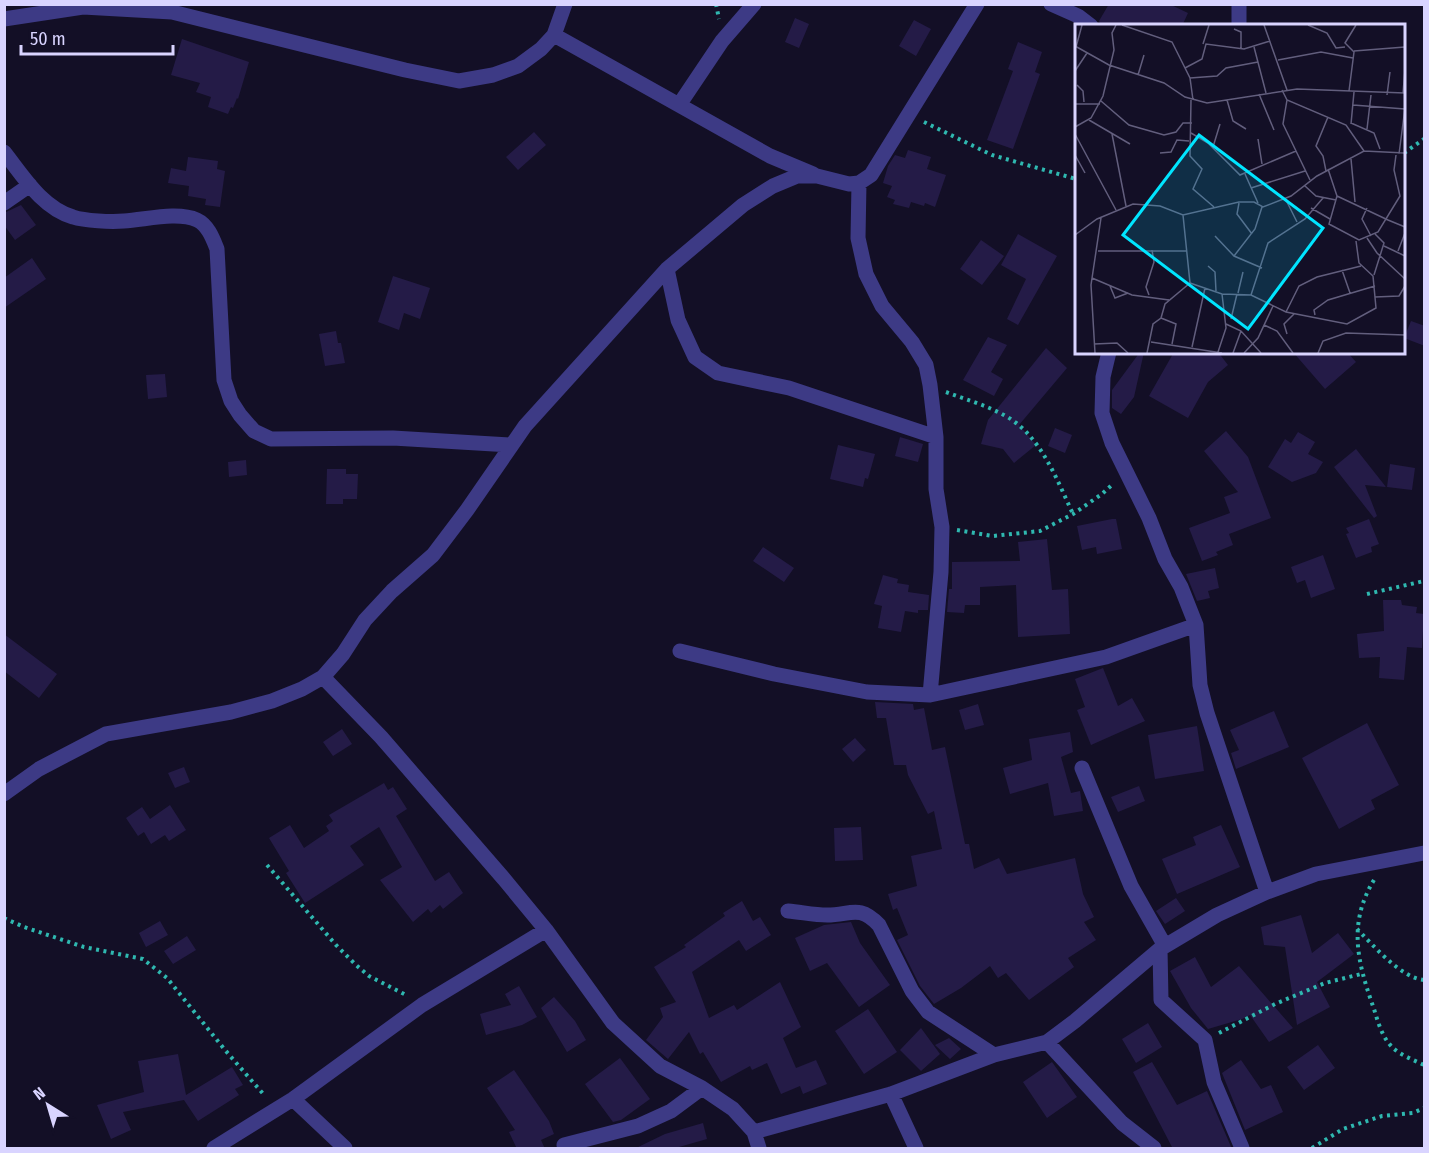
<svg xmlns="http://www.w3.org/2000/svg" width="1429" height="1153" font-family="'Fira Sans Condensed',sans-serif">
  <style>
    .building { fill: #241b47 }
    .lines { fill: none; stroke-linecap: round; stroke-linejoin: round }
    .path { stroke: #2fb8b0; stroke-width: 4; stroke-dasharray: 3 4.5; stroke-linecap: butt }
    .street { stroke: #3d3a85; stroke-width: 15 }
    .inset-road { fill: none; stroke: #625e7d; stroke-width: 1.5 }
    .view { fill: #00e5ff; fill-opacity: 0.15; stroke: #00e5ff; stroke-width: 3 }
    .inset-edge { fill: none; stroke: #d9d4ff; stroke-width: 3 }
  </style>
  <rect width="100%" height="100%" fill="#130f26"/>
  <path class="building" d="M1109,4H1169L1188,13L1182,26H1101L1099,21Z
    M795,18L809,24L799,48L785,42Z
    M914,20L931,29L916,56L899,46Z
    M182,39L249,62L238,99L237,98L233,108L231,107L228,114L208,107L211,97L196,92L200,83L171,75Z
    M1018,42L1042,52L1035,72L1040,74L1013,149L987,140L1013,71L1008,69Z
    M534,132L546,145L518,170L506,157Z
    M908,150L931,157L927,169L946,175L935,207L925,203L924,206L911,202L909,208L893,204L895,200L887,197L892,186L883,183L888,166L895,155L905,158Z
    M188,157L218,161L217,169L225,171L220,207L205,205L206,199L188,196L189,186L168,183L171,168L186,171Z
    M21,205L36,225L15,240L4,225V213Z
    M1018,234L1057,256L1018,325L1007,319L1026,279L1001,265Z
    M981,240L1004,256L982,285L960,269Z
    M32,258L46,279L4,308V278Z
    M393,276L430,288L420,319L404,313L399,330L378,322Z
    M1411,321L1425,326V346L1404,338Z
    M336,331L338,343H341L345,363L325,366L319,334Z
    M988,337L1007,345L991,372L1003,379L994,396L963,380Z
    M1046,348L1067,368L1019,425L1036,445L1014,463L1003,449L981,444L988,420Z
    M1140,352H1144L1134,397L1121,414L1112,408V390Z
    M1174,352H1218L1228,365L1208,382L1188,418L1149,396Z
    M1293,352H1347L1356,362L1325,389Z
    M165,374L167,397L148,399L146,375Z
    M1055,428L1072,435L1065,453L1048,446Z
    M1226,431L1248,457L1271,518L1229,534L1233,545L1216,552L1218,555L1202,561L1189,528L1230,513L1224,497L1238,492L1204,451Z
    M1298,432L1315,442L1308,454L1323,462L1316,473L1292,482L1268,467L1285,439L1291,443Z
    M900,437L923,444L918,462L895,456Z
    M838,445L875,454L868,479L865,478L863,487L830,479Z
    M1356,449L1386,487L1365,485L1377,516L1374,518L1334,467Z
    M246,460L247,475L229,477L228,462Z
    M1390,464L1415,468L1412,490L1387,487Z
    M327,469H346V474H358L357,499H343V504H326Z
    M1112,519H1116L1122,549L1097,554L1096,547L1082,550L1077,526Z
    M1369,519L1379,544L1371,547L1372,552L1356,558L1346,534L1349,533L1346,528Z
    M1047,539L1052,590L1068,589L1070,634L1018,637L1016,585L980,587V605H965L964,613L947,612L949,589H952V562L1020,561L1018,542Z
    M763,547L794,568L784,582L753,561Z
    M1323,555L1335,589L1311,598L1305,580L1297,583L1291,567Z
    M1215,568L1219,588L1208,591L1210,598L1197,601L1186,574Z
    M883,575L898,579L897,583L909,585L908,592L929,595L928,610H918V613L905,611L901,632L878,628L882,606L874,604Z
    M1383,600H1401L1402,605L1417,607L1416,613L1424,614L1422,648L1407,647L1404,680L1379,678L1380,657L1359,658L1357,634L1384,631Z
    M4,634L57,674L39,698L4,671Z
    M1103,668L1118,706L1132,698L1145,721L1091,745L1077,710L1085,707L1075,679Z
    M875,702L913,704L914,710L924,708L932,750L945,747L965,844H969L974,869L999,858L1007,874L1075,858L1083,894L1094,917L1084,922L1096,940L1068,958L1074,967L1029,1000L1006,973L998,978L990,966L961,988L934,1004L920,986L897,940L908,935L897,908L893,910L888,894L917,886L911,856L942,849L934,811L928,814L908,775L906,765H894L886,718H877Z
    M978,704L984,725L965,730L959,710Z
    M1274,711L1289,747L1236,769L1231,753L1239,750L1230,730Z
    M1367,723L1399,785L1371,800L1375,809L1339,829L1302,758Z
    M1197,726L1204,771L1155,779L1148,735Z
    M342,729L352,744L333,756L323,742Z
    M1070,732L1073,752L1061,757L1071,793L1080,791L1083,811L1054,816L1048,783L1010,794L1003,768L1032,760L1029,739Z
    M855,738L866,750L853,762L842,749Z
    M184,767L190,782L175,788L168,773Z
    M384,783L388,790L393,787L407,809L396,816L435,881L449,872L463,893L443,909L440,905L431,913L428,909L413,922L380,880L402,867L379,827L350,846L364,865L305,903L286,873L289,871L269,838L290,825L304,848L329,831L326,826L333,821L329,815Z
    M1139,786L1145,801L1118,812L1111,797Z
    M170,805L186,830L169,841L165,835L151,844L144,832L138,836L126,818L142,807L150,819Z
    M1221,825L1240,867L1177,894L1162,859L1196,845L1193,837Z
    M861,827L863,860L835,861L834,828Z
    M1176,898L1185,911L1165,924L1156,911Z
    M742,901L753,921L760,917L771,935L746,951L739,940L692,972L709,1018L734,1005L737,1010L780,982L801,1027L783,1038L796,1068L816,1060L827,1084L803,1094L800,1086L781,1094L767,1063L752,1070L750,1066L721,1082L703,1052L700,1054L689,1032L668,1059L646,1040L663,1017L660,1008L676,1002L654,967L686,947L684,945L725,916L723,913Z
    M1301,915L1312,953L1338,933L1354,954L1317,982L1330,1007L1297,1025L1285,947L1264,945L1261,927Z
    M160,921L168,935L146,947L139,933Z
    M851,922L860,943L890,985L859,1007L827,963L810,971L795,938L824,925Z
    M187,936L196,950L173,964L164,951Z
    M1195,957L1211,987L1239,966L1293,1028L1269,1042L1250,1015L1242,1019L1208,1029L1191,1008L1170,971Z
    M519,986L537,1017L522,1025L486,1035L480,1014L511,1005L505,994Z
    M554,997L575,1021L586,1040L567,1052L541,1008Z
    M868,1009L897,1052L864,1074L835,1031Z
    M1148,1023L1162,1047L1136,1063L1122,1039Z
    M921,1028L940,1054L921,1071L900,1050Z
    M949,1038L961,1049L950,1059L935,1045Z
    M1318,1045L1335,1068L1304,1090L1287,1067Z
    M178,1054L186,1095L232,1067L243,1085L235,1089L239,1095L198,1121L184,1100L123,1112L131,1130L111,1139L97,1105L144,1092L138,1061Z
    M620,1058L650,1099L621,1120L613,1122L585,1084Z
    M1241,1060L1261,1089L1271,1085L1283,1112L1245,1130L1222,1073Z
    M1052,1062L1077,1097L1047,1118L1023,1082Z
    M1152,1062L1177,1105L1207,1091L1232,1149H1173L1133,1072Z
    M514,1070L549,1121L554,1134L541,1140L545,1149H517L509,1132L515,1130L487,1088Z
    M703,1123L707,1139L672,1149H634L665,1134Z"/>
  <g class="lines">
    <path class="path" d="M716,4L719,19
      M924,122L992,155L1076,179
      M1404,153L1424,139
      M946,392C965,399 985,405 1002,414C1040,433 1056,478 1073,514
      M957,530L993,536L1040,531L1073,514L1102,494L1114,483
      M1367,594L1424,581
      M267,865L336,945L356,965L369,976L406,995
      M1374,880C1347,924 1358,964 1374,1009C1378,1022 1382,1037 1392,1047C1400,1055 1414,1060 1424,1065
      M4,918L24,927L84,947L143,959L167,978L225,1050L265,1096
      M1357,929C1373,945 1401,978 1424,980
      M1219,1033L1275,1004L1325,983L1361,974
      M1312,1148L1343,1129L1382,1116L1413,1113L1424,1108"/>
    <path class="street" d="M1051,4L1078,16L1091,26
      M4,19L83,7L172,12L405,70L459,81L493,75L518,66L541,49L554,35L565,4
      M1239,26V4
      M554,35L770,156L813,174
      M679,105L722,41L754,4
      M4,152C23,176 42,208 73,217C85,221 111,222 124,221C145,220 177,211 197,220C208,225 213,239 217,249L224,380L231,401L240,415L254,431L271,439L393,438L511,445
      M859,183L858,238L866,274L882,306L912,342L926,365L930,385L936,437V489L942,527L941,572L930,695
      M4,203L30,185
      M667,269L678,320L695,357L718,373L789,388L936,437
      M1109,352L1103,377L1102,413L1112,443L1149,518L1165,559L1181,587L1196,625L1200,685L1207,713L1267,892
      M680,651L774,674L867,692L930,695L1106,657L1196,625
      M323,677L381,737L504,879L546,930L613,1023L660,1066L702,1088L733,1109L754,1132L759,1148
      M1082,768L1131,886L1165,946
      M4,794L39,769L106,734L231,712L272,701L302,689L323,677L343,654L365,620L392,591L433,555L467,510L525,426L667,269L743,205L773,186L797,176H817L849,184L859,183L871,175L977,4
      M788,911C801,912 814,915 827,915C851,915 859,904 879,925L912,991L928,1012L994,1055
      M1160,949L1161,1000L1205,1040L1214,1082L1242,1148
      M1047,1042L1122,1123L1154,1148
      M891,1094L916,1148
      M293,1099L345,1148
      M754,1132L891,1094L994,1055L1047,1042L1075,1021L1160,949L1217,915L1267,892L1316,874L1424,853
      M564,1145L638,1126L671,1111L702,1088
      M214,1148L293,1099L422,1005L546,930"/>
  </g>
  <g transform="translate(1075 24)">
    <rect width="330" height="330" fill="#130f26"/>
    <path class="inset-road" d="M47,1L97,18L115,54L118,76M189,1L212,66M233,1L252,9L261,24L270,23M159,5L166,8V25M128,20L134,1M0,22L34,41L89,59L110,73L132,79L222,65L330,69M1,23L7,1M179,23L191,69M279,27L330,23M203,36L246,28L278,34M110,44L127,35L131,20L169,25L195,17M0,47L12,29M63,51L69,31M115,54L142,52L151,44L183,38M2,61L8,67L9,78M207,66L212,76L271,101L289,127M274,67L279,28L270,19L281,1M328,69L330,46M184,70L199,106M312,71L315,48M116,76L115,132L127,145L118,165L139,183M152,76L158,97L171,105M212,76L208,100L235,156M26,77L54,101L89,111L101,108L108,99H117M0,80H25M278,81L330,85M14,96L55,120M276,99L299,109L305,125M276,100L279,68M0,103L16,94L28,72L39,26L37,9L41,1M292,105L296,71M116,109L133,119L165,151L221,127M0,110L41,186M37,110L51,182M183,115L187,140M138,123L145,100M85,129L96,128L102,116L114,117M324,130L330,84M0,131L10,149M276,135L280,178M253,145L262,172L254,200L284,216L303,208L325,172L319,146L321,131M251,147L248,132L241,122L253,93M170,150L183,179M230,162L241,172L261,176M176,164L230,147M262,172L313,196M210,174L222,198M164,179L162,190L177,210M236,184L255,195M292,184L287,195L296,212M313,196L330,203M0,211L22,195L58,180L85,182L108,191L164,178H179L188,183L216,172L242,152L289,127L330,129M140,212L159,232L187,244M292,214L302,229L330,255M309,222L330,232M23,227H111M323,227L330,209M159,232L180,205L187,183M133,242L140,248L141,267M267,246L275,269M299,251L309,219L300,210M17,254L57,271L94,276M115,259L147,270L176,271L211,288L272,300L301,284L298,252L284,239L281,217M35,262L40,274L53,269M163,269L168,248M74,271L71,263L79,238L77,226M176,271L193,219L230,195L248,174M300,273L324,272L330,262M211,288L224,262L242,253L286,242M240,291L239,286L253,276L300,262M86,294L101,300L97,320M156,295L162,270M151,300L166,307L186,329M189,301L202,307L218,329M212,310L209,300L219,290M76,318L147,329M19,320L42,319L53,329M117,323L130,264M143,328L151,304L147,270M20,329L16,261L26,194M72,329L78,300L86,294L90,280L115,259L108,191M158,329L166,307M169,329L183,314L198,282M243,329L248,317L271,309L330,311"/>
    <path class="view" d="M124,111L248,204L173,305L48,211Z"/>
    <rect width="330" height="330" class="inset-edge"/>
  </g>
  <rect width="1429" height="1153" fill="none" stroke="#d9d4ff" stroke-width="12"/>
  <g transform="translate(48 1105) rotate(323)" stroke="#130f26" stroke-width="4.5" paint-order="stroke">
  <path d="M0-4.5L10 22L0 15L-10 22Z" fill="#d9d4ff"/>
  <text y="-9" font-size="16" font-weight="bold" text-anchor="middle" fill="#d9d4ff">N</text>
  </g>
  <path d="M21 45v9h152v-9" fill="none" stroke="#d9d4ff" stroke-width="3"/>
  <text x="30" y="45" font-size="18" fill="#d9d4ff" stroke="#130f26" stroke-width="4.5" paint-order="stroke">50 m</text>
</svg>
